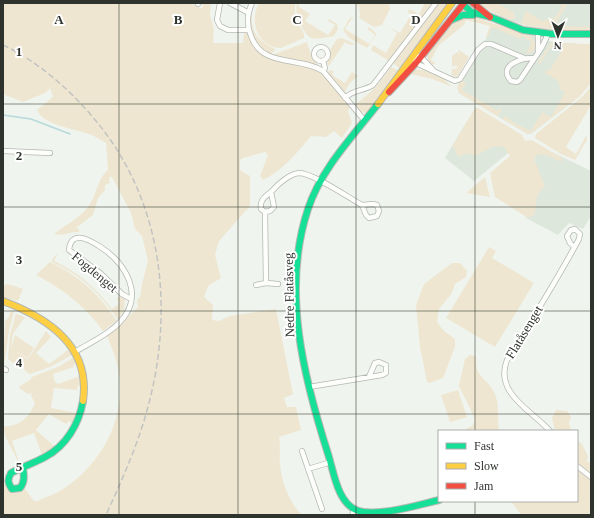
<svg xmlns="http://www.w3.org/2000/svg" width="594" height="518" font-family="'Times New Roman',serif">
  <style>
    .built { fill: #dde7db }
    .green { fill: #eee6d1 }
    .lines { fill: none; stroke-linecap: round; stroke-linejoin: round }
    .stream { stroke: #b6d9da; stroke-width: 1.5 }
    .street-casing { stroke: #b4b8b3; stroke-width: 6 }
    .fast-casing { stroke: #b4b8b3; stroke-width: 8 }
    .slow-casing { stroke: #b4b8b3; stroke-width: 8 }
    .jam-casing { stroke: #b4b8b3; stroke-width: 8 }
    .street { stroke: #fdfefc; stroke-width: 4.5 }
    .fast { stroke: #16e098; stroke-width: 6 }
    .slow { stroke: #ffcf43; stroke-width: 6 }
    .jam { stroke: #f24e42; stroke-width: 6 }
    .rail { stroke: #c2c4c2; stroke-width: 1.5; stroke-dasharray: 6 3; stroke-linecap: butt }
    .grid { fill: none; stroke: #2f332e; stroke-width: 1; stroke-opacity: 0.55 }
    .labels { text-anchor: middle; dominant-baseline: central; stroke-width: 4; stroke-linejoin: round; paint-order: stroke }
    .street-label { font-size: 13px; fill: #2f332e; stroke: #fff }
    .grid-label { font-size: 13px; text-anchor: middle; font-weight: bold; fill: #2f332e; stroke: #fff; stroke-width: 4; stroke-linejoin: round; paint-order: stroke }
  </style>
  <rect width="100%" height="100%" fill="#eff5ee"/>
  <path class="built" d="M479,3H591V31L547,30L528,26L503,18Z
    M495,25L556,43H575L580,96L531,134H527L459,93L458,91V84L471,67L492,27Z
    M467,121L513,149L474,181L445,158Z
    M552,152L591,171V216L583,229L569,223L558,235L526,218L524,211L534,159L538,154Z"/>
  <path class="green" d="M3,3H190L201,8L203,7L202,3H211L210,15L214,29L213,43H243L244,33H247C265,76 291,53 320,71C332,79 341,96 350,107L348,111L352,123L342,138L334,131L326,137L311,136C297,153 283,170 263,180L260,176L268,155L265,152L243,158L240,160V170L250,176V206L219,241L215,255L221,278L208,286L204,297L213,305L212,320L219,321L230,316L276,309L293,394L284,398L287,407H296L301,430L279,437C281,446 279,455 280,464C281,481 290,504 302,515H3V485L5,484L13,491L25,489L34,501H38C45,497 53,495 60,491C100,467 126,420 119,374C117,360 112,348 107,336L114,331L138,307L137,300L140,297L142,284L148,261L142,236L135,229L131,213L112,177H109L110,183L105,185V190L98,198L93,215L76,228L79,229V232C70,231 63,237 54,234C65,225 82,217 90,204C97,192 98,179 108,169L106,143C100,140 95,136 89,134C75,129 43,125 37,110L53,97L50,88L45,93L23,102L3,94Z
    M259,3H295V18L304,34V38L281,48C257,47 249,21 259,3Z
    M297,3H300L298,6L310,14L305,21L328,35L335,25L328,21L329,19L337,24L338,29L334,36C329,37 316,40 311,38C302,33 294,12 297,3Z
    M357,3H389L390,9L382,25L374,27L359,18L360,15L359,6L356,5Z
    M425,3H433L389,61L371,50L373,45L386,53L397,33L389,27L400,33L411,15L408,12L409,9L419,14Z
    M439,3H450L369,111L365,113L358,111L354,106L376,87L391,67L399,71L400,69L393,63Z
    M479,3H498L514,13L515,18L511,20L492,12Z
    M563,3L567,5L554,26L591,27V31H563L524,25L521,23L526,11L542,21L550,19L551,17L554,19L562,7L559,4Z
    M250,15L252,16C250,33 261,42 275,49V51L271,53L272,55L307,42L312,58L320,67C297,56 264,64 252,36C249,29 248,22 250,15Z
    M352,17L356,21L352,18L345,29L368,43H370L375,35L367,29L369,27L376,33V35L367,48L349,38L343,30L349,19Z
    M461,17H473L528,34L535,42L534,51L526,54L532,42L522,36L520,39L492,27L488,37H486L490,26L466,20L464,25L438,46L431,60L436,63L432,65L428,61L427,54L442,32Z
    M342,38L355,44L350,45L345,42L329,66L327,64L331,48L337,39Z
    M551,43L591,44V83L580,96L533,132L528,134L504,120L503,118L506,116L514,123L531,131L542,112L551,117L565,92L559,89C562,80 551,77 545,73L546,70L549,71L564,47L558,44L554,47L551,46L540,64L538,62Z
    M459,50L469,57L458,76L455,77L451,75L452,69L458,68L456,65L452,67V56L457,52L460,55L458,51Z
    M415,69L424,70L446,79L445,80L452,87L432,79L410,74Z
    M330,70L334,71L332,75L345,83L352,72L358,76L350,83L344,93L327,73Z
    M462,80L466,83L462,90L498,111L500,108L502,109L499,115L497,116L459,93L457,87Z
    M591,87V105L566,147L576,154L586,136L587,137V140L575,160L561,154L535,138L536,134L581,98Z
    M475,108H478L522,135L525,141L532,140L562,158L561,162L550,156L538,154L534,159L545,186C535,194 536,202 535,214L528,218L495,197L490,173L510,156L504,147L494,146L475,156L467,153L458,157L453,145Z
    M485,177L490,197L466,193Z
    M489,247L496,251L492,258L534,283L495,347L446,318Z
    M58,253L54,261C78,272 96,288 112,309L119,304L117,298L122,296L125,299L124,310L118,320C101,294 81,275 52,262V259Z
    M50,262C79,276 99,294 117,321L103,331C85,306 63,289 36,275Z
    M452,263H460L467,271L466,277L455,284L452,293L439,309L437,322L444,331L455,339V347L443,378L430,383L427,382L420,347L416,305L424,284Z
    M8,284L23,289L18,301L3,297V286Z
    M14,311L9,331L4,366L3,362L5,321L9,317L10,312Z
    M16,314L25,317L13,334L11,349L15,335L34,348L28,358L13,350L28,359L46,331L51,337L36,353L49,364L68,350L72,355L50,367L30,374L25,371L22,362L13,363L8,359L10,334Z
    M470,355L476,356C474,379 488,377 495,394C500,407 497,418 499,431H463L473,425L475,419L459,386L465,359Z
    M74,357L77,363L74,364V367L53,374L55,382L58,384L80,376L81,386L78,385L77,390L54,388L51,408L76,413L72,423L69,421L66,424L49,414L36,430L55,447L47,453L44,448L46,454L42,455L34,433L12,441L20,465L5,436L3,426C19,428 30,416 35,403L31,396L32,393L28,394L19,388L20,386L30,380L32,377L60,366Z
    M458,390L467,417L450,422L441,395Z
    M556,410L567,411L571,417L569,422L571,431H555L552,418Z
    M577,440L582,444L588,456L587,461L591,464V515H521L511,501H577Z"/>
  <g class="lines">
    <path class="stream" d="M3,115L31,119L70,134"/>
    <defs>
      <path id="street" d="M220,3L217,20L220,26L228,30H248
        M230,3L249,13
        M252,3C247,14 246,24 251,36C262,68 299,56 323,71L365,121
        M198,4L199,3
        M314 54a7 7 0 1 1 14 0a7 7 0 1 1-14 0Z
        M538,52V33
        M534,58C522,58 497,65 511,81L517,82L520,80L542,47L548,34
        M433,70L421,57L414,55L416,63L455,81L460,79L478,50L485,44H491L524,58
        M323,71L325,68L323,61
        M345,98C352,90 364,91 373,85L436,3
        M3,151L50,153
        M271,192L274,207L270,211L265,212L261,209C259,199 267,196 273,190C279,183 290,174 299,173C313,173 349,198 362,205L366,215L369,218L377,216L379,211L377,205L373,204L362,205
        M265,212L266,283L278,284
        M256,285L266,283
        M75,352C89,343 108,335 119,323C146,296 126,263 99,246C88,239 71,230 69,250L100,273L122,294L131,299
        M3,368L6,370
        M309,387L382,375L386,373V365L379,362L375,363L369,377
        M550,431C531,410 494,393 507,360C532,320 557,280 579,239L580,234L575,229L571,230L567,236L570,243L574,247
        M302,451L322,509
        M577,466L591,477
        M308,469L331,462
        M352,515L355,509"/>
      <path id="fast" d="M462,3L471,12L491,17L523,30L552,34H591
        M451,20L463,15H473
        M378,104C353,136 321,169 308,209C281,290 304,379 329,457C334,474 338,502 356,510C376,518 418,505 439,500
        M23,468C24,475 25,482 20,488L12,489C8,483 7,480 11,473C22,467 34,463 45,457C66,446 79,424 83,401"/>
      <path id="slow" d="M378,104L452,3
        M3,301C48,318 91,346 83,401"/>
      <path id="jam" d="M473,3L490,17
        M389,92L416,63L464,3"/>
    </defs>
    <use href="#street" class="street-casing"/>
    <use href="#fast" class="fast-casing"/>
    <use href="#slow" class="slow-casing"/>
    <use href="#jam" class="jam-casing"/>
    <use href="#street" class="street"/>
    <use href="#fast" class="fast"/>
    <use href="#slow" class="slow"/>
    <use href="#jam" class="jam"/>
    <path class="rail" d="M3,45C43,64 77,96 104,131C165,212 174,317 146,414C136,449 121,482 106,515"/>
  </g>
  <path class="grid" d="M119,3V515M238,3V515M356,3V515M475,3V431M3,104H591M3,207H591M3,311H591M3,414H591M475,501V515"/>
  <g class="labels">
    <g class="street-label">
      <text transform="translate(95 272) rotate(40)">Fogdenget</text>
      <text transform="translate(289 295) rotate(-91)">Nedre Flatåsveg</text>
      <text transform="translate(524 332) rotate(-59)">Flatåsenget</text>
    </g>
  </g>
  <g class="grid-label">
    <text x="59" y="24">A</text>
    <text x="178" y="24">B</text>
    <text x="297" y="24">C</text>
    <text x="416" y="24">D</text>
    <text x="19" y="56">1</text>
    <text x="19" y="160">2</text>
    <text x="19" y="264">3</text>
    <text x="19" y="367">4</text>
    <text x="19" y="471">5</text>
  </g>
  <rect width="594" height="518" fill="none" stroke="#2f332e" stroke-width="8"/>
  <rect x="438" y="430" width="140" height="72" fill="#ffffff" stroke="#acadab"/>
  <rect x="446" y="443" width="20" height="6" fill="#16e098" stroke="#acadab"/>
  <text x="474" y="450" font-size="12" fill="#2f332e">Fast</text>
  <rect x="446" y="463" width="20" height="6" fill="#ffcf43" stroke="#acadab"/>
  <text x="474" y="470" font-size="12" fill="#2f332e">Slow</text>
  <rect x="446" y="483" width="20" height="6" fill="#f24e42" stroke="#acadab"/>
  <text x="474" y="490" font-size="12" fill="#2f332e">Jam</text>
  <g transform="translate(558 36) rotate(181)" stroke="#ffffff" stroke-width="3" paint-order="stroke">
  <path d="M0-3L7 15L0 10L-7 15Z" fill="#2f332e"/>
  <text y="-6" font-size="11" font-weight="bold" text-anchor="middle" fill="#2f332e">N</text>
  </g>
</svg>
